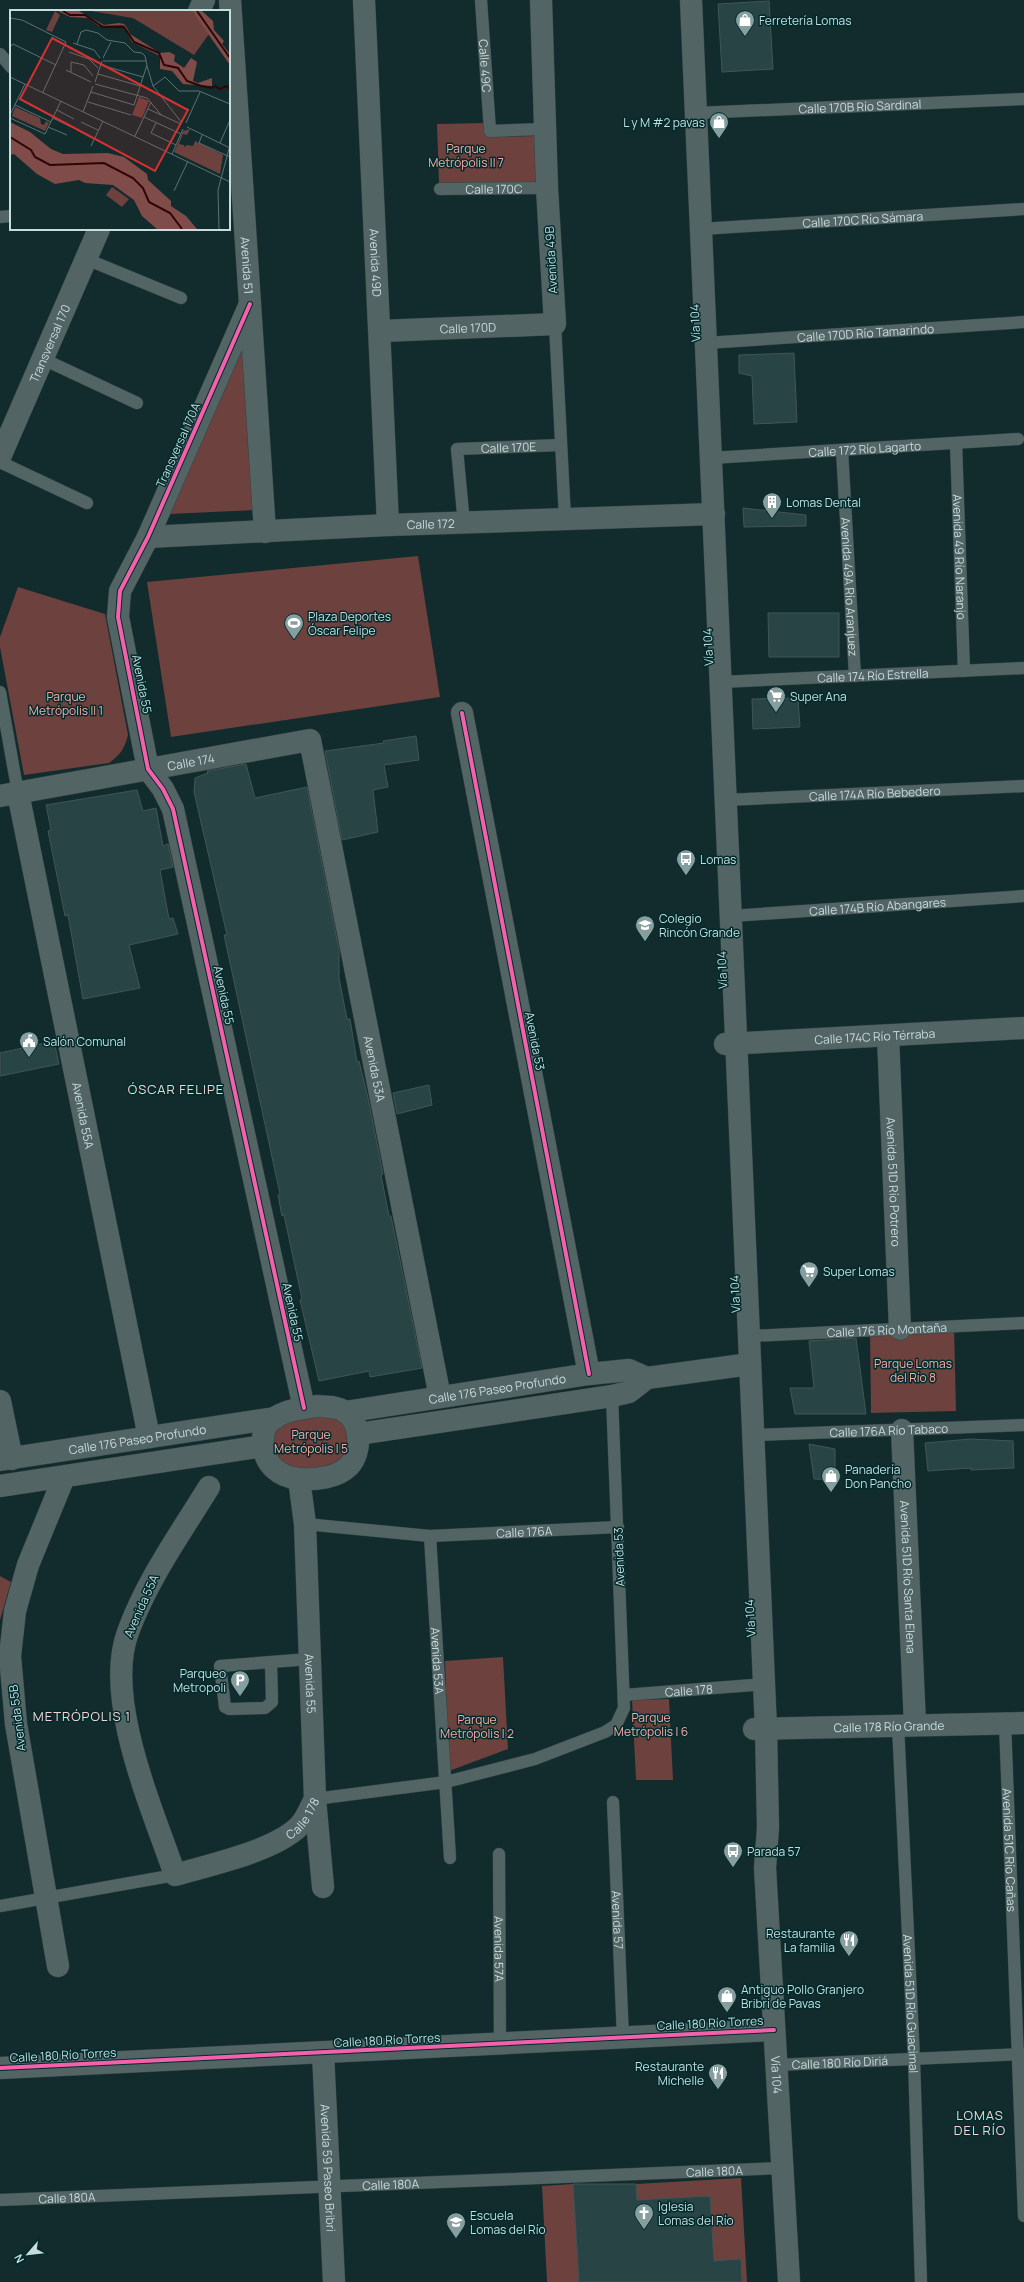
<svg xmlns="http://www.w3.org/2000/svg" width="1024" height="2282" font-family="Manrope,sans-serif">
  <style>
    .green { fill: #6d413e }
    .building { fill: #294445; stroke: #425556 }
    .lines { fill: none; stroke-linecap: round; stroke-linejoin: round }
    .service-casing { stroke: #324445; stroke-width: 13 }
    .minor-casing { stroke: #324445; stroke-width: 23 }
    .secondary-casing { stroke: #324445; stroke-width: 23 }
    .service { stroke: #536465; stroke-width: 12 }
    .minor { stroke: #536465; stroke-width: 22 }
    .secondary { stroke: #536465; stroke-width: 22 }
    .cycleway-casing { stroke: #002b2d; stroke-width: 6 }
    .cycleway { stroke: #f560ab; stroke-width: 4 }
    .labels { text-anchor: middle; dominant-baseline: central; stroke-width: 3; stroke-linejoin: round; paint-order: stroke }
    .poi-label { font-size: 12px; fill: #c6dcdd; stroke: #002b2d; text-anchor: start }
    .street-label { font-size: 12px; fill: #c6dcdd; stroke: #002b2d }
    .park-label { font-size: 12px; fill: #f9aba5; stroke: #002b2d }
    .neighbourhood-label { font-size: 13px; letter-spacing: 1px; fill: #f7d4d1; stroke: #002b2d }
    .inset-river { fill: none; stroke: #2f0406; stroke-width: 2 }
    .inset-road { fill: none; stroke: #5a7273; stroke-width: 1 }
    .view { fill: #d53131; fill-opacity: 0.15; stroke: #d53131; stroke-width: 2 }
    .inset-edge { fill: none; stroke: #c6dcdd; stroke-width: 2 }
  </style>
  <rect width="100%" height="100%" fill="#122b2c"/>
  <path class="green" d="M486,123L487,137L538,136L540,182L439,184L437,124Z
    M247,333L256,510L169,514Z
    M418,556L440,697L171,737L147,582Z
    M18,587L105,614L128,735C125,748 120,755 109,763L24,775L0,647V637Z
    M954,1327L956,1411L871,1413L870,1330Z
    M335,1413L351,1435L343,1459L317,1472L285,1466L271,1450L276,1423Z
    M0,1576L11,1582L0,1620Z
    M503,1657L508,1749L449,1771L445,1661Z
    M669,1699L673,1780H636L632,1700Z
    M741,2178L747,2282H742L740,2259L714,2261L710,2196L637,2200L636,2184Z
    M573,2184L579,2282H547L542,2186Z"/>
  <path class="building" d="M769,1L773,69L722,72L718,4Z
    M794,353L797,422L754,424L752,376L739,373V355Z
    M743,508L806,515V526L744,527Z
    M768,613H839V657H769Z
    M798,698L800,727L753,729L752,699Z
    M416,736L419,760L384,765L388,787L373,790L378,832L342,840L325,751L384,743L383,741Z
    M246,764L255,798L307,787L339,950V978L347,1019H350L357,1062L359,1061L368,1098L383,1174L381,1175L389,1216H391L422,1368L370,1377L369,1371L319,1381L300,1300L302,1299L284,1215L282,1216L278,1195L280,1194L224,935H227L194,792L195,778L208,773L207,771Z
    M137,790L143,811L156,808L163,846L168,844L173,867L160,870L169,919L173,918L178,934L129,945L140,988L83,999L68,915L65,916L48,831L51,830L46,805Z
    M54,1041L59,1064L0,1076V1053Z
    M429,1085L432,1105L397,1114L393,1093Z
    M856,1338L866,1414H795L790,1388H814L809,1341Z
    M971,1439L1013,1441L1014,1468L971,1470V1468L928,1471L925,1443Z
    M809,1444L835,1449V1480L814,1479Z
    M573,2184H636L637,2200L710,2196L714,2261L741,2259L742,2282H579Z"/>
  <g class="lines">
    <defs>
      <g id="service">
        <path id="s1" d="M481,0L490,131L545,129"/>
        <path d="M0,54L11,67"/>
        <path id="s2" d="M696,113L1024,99"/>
        <path id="s3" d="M440,189L547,188"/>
        <path d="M0,217L11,216"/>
        <path id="s4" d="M701,229L1024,209"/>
        <path d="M86,259L181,298"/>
        <path d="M555,324L565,519"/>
        <path id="s5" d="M706,343L1024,322"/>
        <path d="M43,359L137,403"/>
        <path id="s6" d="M956,443L964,671"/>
        <path id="s7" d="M842,450L855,676"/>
        <path id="s8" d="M711,458L1018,439"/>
        <path d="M0,462L87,503"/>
        <path id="s9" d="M464,524L457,449L560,445"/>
        <path id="s10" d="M721,682L1024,668"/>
        <path d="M0,692L18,793"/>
        <path id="s11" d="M726,800L1024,786"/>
        <path id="s12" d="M731,916L1024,896"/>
        <path id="s13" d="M749,1336L1024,1323"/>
        <path id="s14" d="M753,1435L1024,1425"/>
        <path id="s15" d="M305,1524L430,1536L618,1527"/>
        <path id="s16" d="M430,1536L450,1858"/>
        <path d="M271,1662L272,1702L265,1708L229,1709L225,1707L220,1666L310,1659"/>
        <path id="s17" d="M624,1695L753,1685"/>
        <path id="s18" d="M1005,1723L1024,2216"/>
        <path id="s19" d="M898,1725L914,2059L921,2282"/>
        <path d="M315,1799L446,1782L535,1759L605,1732L616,1725L624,1708L612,1396"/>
        <path id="s20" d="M613,1802L623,2038"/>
        <path id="s21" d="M499,1854L500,2044"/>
        <path d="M0,1906L175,1875"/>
        <path id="s22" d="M776,2065L1024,2054"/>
        <path id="s23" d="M0,2200L782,2168"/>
      </g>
      <g id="minor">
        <path id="s24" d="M230,0L265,532"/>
        <path id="s25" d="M364,0L388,525"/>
        <path d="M199,11L204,0"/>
        <path d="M250,304L148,537L120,591L118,617L148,769L163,789L173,809L304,1408"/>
        <path id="s26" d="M381,331L555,324L547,188L541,0"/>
        <path id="s27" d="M0,457L99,229"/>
        <path id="s28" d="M148,537L388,525L714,514"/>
        <path d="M462,713L589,1374"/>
        <path id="s29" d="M18,793L149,1437"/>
        <path id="s30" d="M0,796L310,740L440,1397"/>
        <path id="s31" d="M888,1036L900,1329"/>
        <path id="s32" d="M725,1044L1024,1028"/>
        <path d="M0,1401L12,1459"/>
        <path d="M317,1406C327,1407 336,1406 344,1411C362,1422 362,1452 349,1466C337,1478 315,1480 300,1479C278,1477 264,1464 263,1442C263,1436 263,1430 267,1425C279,1410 300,1409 317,1406Z"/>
        <path id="s33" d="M345,1412L589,1374L629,1370L647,1378"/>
        <path id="s34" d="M902,1430L915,1725"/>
        <path d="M358,1434L612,1396L629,1392L647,1378L750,1364"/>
        <path id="s35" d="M0,1460L275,1418"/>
        <path id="s36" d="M299,1479L305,1524L315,1799L323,1887"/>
        <path d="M0,1486L263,1446"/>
        <path id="s37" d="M209,1487C180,1534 147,1580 128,1632C103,1699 153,1810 175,1875C209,1865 280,1850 302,1823C307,1816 311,1806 315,1799"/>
        <path id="s38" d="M754,1729L1024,1723"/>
        <path d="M58,1966L16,1724L10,1656L15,1611L28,1565L64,1477"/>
        <path id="s39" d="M323,2053L334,2282"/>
        <path d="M0,2068L774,2030"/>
      </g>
      <g id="secondary">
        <path id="s40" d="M691,0L766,1729L768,1828L765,1868L789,2282"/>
      </g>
    </defs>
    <use href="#service" class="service-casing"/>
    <use href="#minor" class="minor-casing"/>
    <use href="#secondary" class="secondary-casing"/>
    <use href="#service" class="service"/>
    <use href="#minor" class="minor"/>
    <use href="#secondary" class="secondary"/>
    <defs>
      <path id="cycleway" d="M250,304L148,537L120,591L118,617L148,769L163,789L173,809L304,1408
        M462,713L589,1374
        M0,2068L774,2030"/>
    </defs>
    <use href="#cycleway" class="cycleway-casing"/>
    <use href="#cycleway" class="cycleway"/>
  </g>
  <defs>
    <symbol id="shop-pin" viewBox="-11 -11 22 30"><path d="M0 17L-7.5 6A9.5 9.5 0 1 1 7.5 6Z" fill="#879e9f" stroke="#002b2d"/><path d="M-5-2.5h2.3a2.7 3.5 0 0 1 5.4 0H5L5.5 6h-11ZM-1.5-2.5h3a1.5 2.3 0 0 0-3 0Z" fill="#fff"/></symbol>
    <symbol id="building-pin" viewBox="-11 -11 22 30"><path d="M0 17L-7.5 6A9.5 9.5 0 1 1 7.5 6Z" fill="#879e9f" stroke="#002b2d"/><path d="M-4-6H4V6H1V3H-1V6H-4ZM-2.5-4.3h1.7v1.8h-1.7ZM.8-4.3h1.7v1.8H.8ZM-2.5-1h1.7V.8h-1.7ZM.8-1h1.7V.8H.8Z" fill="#fff"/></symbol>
    <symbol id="stadium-pin" viewBox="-11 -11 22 30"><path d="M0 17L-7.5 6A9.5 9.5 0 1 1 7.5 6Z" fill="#879e9f" stroke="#002b2d"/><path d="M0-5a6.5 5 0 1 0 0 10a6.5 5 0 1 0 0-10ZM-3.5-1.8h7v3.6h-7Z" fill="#fff"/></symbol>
    <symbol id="supermarket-pin" viewBox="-11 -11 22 30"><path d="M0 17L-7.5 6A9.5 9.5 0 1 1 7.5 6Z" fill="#879e9f" stroke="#002b2d"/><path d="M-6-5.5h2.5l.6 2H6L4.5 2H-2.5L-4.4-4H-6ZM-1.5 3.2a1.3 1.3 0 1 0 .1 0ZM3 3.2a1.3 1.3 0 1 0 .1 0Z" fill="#fff"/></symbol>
    <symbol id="bus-pin" viewBox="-11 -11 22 30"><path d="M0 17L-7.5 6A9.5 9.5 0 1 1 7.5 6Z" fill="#879e9f" stroke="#002b2d"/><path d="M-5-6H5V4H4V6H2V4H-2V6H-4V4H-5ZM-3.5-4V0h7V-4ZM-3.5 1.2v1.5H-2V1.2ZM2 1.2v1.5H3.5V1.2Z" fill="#fff"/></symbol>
    <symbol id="school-pin" viewBox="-11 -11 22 30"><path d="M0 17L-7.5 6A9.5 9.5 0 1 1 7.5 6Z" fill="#879e9f" stroke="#002b2d"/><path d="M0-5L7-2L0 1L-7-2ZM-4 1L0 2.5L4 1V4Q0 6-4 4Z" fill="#fff"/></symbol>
    <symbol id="civic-pin" viewBox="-11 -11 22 30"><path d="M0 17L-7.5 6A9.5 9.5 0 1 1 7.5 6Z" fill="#879e9f" stroke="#002b2d"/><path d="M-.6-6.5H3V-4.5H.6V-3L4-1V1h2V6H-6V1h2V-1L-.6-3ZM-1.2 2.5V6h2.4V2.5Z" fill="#fff"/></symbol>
    <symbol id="parking-pin" viewBox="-11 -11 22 30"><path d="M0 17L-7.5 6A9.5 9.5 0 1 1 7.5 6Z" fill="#879e9f" stroke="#002b2d"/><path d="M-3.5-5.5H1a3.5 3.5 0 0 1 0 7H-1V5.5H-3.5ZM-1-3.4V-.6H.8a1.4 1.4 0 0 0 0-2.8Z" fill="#fff"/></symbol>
    <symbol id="restaurant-pin" viewBox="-11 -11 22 30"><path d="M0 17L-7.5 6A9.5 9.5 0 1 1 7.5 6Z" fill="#879e9f" stroke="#002b2d"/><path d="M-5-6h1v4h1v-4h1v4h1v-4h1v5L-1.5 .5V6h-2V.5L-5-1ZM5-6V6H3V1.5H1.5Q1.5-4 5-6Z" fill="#fff"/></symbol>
    <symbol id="church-pin" viewBox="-11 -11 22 30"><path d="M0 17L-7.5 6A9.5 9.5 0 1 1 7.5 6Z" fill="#879e9f" stroke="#002b2d"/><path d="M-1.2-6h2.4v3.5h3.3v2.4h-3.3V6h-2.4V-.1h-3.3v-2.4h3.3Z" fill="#fff"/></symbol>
  </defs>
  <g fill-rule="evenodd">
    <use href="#shop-pin" x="734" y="9" width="22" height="30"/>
    <use href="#shop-pin" x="708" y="111" width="22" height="30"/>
    <use href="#building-pin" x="761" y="491" width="22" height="30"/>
    <use href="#stadium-pin" x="283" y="612" width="22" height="30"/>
    <use href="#supermarket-pin" x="765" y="685" width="22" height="30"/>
    <use href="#bus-pin" x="675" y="848" width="22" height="30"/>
    <use href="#school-pin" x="634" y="914" width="22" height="30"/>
    <use href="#civic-pin" x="18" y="1030" width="22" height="30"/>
    <use href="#supermarket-pin" x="798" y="1260" width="22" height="30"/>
    <use href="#shop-pin" x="820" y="1465" width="22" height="30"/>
    <use href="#parking-pin" x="229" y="1669" width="22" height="30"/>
    <use href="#bus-pin" x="722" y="1840" width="22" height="30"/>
    <use href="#restaurant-pin" x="838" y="1929" width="22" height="30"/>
    <use href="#shop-pin" x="716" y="1985" width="22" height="30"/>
    <use href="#restaurant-pin" x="707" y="2062" width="22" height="30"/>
    <use href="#church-pin" x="633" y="2202" width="22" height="30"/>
    <use href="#school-pin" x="445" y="2211" width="22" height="30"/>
  </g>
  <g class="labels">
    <g class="poi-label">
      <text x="759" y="20">Ferretería Lomas</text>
      <text x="705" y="122" text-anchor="end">L y M #2 pavas</text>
      <text x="786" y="502">Lomas Dental</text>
      <text x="308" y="616">Plaza Deportes<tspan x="308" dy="14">Óscar Felipe</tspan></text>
      <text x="790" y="696">Super Ana</text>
      <text x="700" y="859">Lomas</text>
      <text x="659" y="918">Colegio<tspan x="659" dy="14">Rincón Grande</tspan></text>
      <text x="43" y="1041">Salón Comunal</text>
      <text x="823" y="1271">Super Lomas</text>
      <text x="845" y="1469">Panadería<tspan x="845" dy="14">Don Pancho</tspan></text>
      <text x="226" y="1673" text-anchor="end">Parqueo<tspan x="226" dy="14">Metropoli</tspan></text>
      <text x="747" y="1851">Parada 57</text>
      <text x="835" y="1933" text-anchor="end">Restaurante<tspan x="835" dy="14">La familia</tspan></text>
      <text x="741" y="1989">Antiguo Pollo Granjero<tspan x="741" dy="14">Bribrí de Pavas</tspan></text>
      <text x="704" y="2066" text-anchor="end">Restaurante<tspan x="704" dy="14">Michelle</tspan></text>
      <text x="658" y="2206">Iglesia<tspan x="658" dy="14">Lomas del Río</tspan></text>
      <text x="470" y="2215">Escuela<tspan x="470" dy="14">Lomas del Río</tspan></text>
    </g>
    <g class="street-label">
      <text stroke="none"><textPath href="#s1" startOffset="66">Calle 49C</textPath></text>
      <text stroke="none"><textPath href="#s2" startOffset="164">Calle 170B Río Sardinal</textPath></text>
      <text stroke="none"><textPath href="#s3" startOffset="54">Calle 170C</textPath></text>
      <text stroke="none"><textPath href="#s4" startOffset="162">Calle 170C Río Sámara</textPath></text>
      <text transform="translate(551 260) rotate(-93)">Avenida 49B</text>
      <text stroke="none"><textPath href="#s25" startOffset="263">Avenida 49D</textPath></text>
      <text stroke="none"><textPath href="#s24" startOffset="266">Avenida 51</textPath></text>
      <text transform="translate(695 323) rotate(-92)">Vía 104</text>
      <text stroke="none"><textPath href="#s26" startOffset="87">Calle 170D</textPath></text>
      <text stroke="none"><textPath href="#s5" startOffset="160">Calle 170D Río Tamarindo</textPath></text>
      <text stroke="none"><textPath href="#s27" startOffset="124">Transversal 170</textPath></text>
      <text transform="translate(178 445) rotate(-66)">Transversal 170A</text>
      <text stroke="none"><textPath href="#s9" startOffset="127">Calle 170E</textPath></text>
      <text stroke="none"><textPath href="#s8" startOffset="154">Calle 172 Río Lagarto</textPath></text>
      <text stroke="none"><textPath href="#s28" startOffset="283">Calle 172</textPath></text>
      <text stroke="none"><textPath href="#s6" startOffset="114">Avenida 49 Río Naranjo</textPath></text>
      <text stroke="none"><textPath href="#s7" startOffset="137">Avenida 49A Río Aranjuez</textPath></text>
      <text transform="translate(708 647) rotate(-92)">Vía 104</text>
      <text stroke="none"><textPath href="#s10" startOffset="152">Calle 174 Río Estrella</textPath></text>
      <text transform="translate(142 684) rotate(79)">Avenida 55</text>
      <text stroke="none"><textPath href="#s30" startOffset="194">Calle 174</textPath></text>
      <text stroke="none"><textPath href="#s11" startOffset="149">Calle 174A Río Bebedero</textPath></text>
      <text stroke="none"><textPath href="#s12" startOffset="147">Calle 174B Río Abangares</textPath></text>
      <text transform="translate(722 970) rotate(-92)">Vía 104</text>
      <text transform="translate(224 995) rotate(78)">Avenida 55</text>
      <text stroke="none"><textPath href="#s32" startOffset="150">Calle 174C Río Térraba</textPath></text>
      <text transform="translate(535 1041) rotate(79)">Avenida 53</text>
      <text stroke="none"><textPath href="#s30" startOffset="650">Avenida 53A</textPath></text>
      <text stroke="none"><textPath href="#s29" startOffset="329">Avenida 55A</textPath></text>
      <text stroke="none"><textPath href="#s31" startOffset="146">Avenida 51D Río Potrero</textPath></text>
      <text transform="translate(735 1294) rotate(-92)">Vía 104</text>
      <text transform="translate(293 1312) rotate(78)">Avenida 55</text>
      <text stroke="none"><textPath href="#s13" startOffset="138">Calle 176 Río Montaña</textPath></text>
      <text stroke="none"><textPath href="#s33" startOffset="154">Calle 176 Paseo Profundo</textPath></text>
      <text stroke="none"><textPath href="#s14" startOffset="136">Calle 176A Río Tabaco</textPath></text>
      <text stroke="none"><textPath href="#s35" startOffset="139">Calle 176 Paseo Profundo</textPath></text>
      <text stroke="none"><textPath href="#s15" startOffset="220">Calle 176A</textPath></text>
      <text transform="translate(619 1557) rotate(-92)">Avenida 53</text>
      <text stroke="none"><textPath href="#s34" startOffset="147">Avenida 51D Río Santa Elena</textPath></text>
      <text transform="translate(141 1606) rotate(-66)">Avenida 55A</text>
      <text transform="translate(750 1618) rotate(-93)">Vía 104</text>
      <text stroke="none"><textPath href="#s16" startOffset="125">Avenida 53A</textPath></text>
      <text stroke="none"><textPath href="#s36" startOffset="205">Avenida 55</textPath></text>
      <text stroke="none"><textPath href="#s17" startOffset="65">Calle 178</textPath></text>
      <text transform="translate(17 1718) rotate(-97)">Avenida 55B</text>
      <text stroke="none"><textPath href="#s38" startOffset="135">Calle 178 Río Grande</textPath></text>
      <text stroke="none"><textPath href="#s37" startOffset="561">Calle 178</textPath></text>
      <text stroke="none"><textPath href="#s18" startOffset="127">Avenida 51C Río Cañas</textPath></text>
      <text stroke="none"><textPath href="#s20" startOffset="118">Avenida 57</textPath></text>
      <text stroke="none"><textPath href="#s21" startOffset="95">Avenida 57A</textPath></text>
      <text stroke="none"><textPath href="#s19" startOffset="279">Avenida 51D Río Guacimal</textPath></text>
      <text transform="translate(710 2023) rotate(-3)">Calle 180 Río Torres</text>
      <text transform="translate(387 2040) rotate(-3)">Calle 180 Río Torres</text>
      <text transform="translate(63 2055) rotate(-3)">Calle 180 Río Torres</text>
      <text stroke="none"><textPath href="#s22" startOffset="64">Calle 180 Río Diriá</textPath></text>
      <text stroke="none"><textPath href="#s40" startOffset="2077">Vía 104</textPath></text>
      <text stroke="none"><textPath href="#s39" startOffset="115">Avenida 59 Paseo Bribri</textPath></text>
      <text stroke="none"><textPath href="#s23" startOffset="715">Calle 180A</textPath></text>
      <text stroke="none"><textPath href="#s23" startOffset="391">Calle 180A</textPath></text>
      <text stroke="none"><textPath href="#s23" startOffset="67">Calle 180A</textPath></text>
    </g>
    <g class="park-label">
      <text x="466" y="148">Parque<tspan x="466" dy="14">Metrópolis II 7</tspan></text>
      <text x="66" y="696">Parque<tspan x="66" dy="14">Metrópolis II 1</tspan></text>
      <text x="913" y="1363">Parque Lomas<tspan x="913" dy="14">del Río 8</tspan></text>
      <text x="311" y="1434">Parque<tspan x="311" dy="14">Metrópolis I 5</tspan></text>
      <text x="651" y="1717">Parque<tspan x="651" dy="14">Metrópolis I 6</tspan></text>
      <text x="477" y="1719">Parque<tspan x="477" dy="14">Metrópolis I 2</tspan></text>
    </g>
    <g class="neighbourhood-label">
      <text x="176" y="1089">ÓSCAR FELIPE</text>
      <text x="82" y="1716">METRÓPOLIS 1</text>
      <text x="980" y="2115">LOMAS<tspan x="980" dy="15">DEL RÍO</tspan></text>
    </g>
  </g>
  <g transform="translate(10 10)">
    <rect width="220" height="220" fill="#122b2c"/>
    <path d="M45,1L50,5L42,22L36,20ZM81,1H182L199,24L184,45L123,8ZM129,87L139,91L132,108L122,105ZM5,97L30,108L31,114L34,115L36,111L39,113L35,121L2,106ZM180,119L177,125L173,124L169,134L174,135V137L177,135L183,136L185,131L213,145L210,164L164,142L173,121ZM102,177L119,189L112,197L96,185Z" fill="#6d413e"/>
    <path d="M48,1H69L94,15L109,13L114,14L117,18L120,24L150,43L159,42L165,45L164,51L174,58L181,48L187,52L183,71L188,73L202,68V76L173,74L162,61L150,59V46L122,32L113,15L89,16L78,8L60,7ZM182,1H192L203,11L204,20L214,31L212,34L220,44V55ZM0,112L20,122L41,139L53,144L98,143L114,147L137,164L138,170L161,191V196L176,206L187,219H147L132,206L124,190L103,175L75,173L69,170L45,174L27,164L4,144L0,145Z" fill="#7f4c49"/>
    <path class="inset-river" d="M53,1L60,5H75L93,17H114L124,32L149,43L154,55L168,58L177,71L191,76L202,78L205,76L210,79L216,76L220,79M187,1L220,48M0,127L21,140L25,147L40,155L94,153L123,168L133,178L139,192L160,203L172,219"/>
    <path class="inset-road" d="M0,8L12,10L56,32L33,82M63,33L84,40L90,48M67,34L71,22L76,20L88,23L97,30L115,33L124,42L132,43L135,46L137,55L124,95L81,82M0,37L3,34L46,55M59,42L79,49L88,58M93,48L101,32M93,51H136M91,55L133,67M137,56L143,76L172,113M56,60L81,72M61,62V52L74,55L83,66M88,64L130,76M0,67L220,172M85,72L92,51M85,74L137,88L152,106M143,76L155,67L169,81H189L220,94M78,92L121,105M5,95L41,112M138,99L171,114M47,100L64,109M73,102L83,76M0,105L15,74M134,107L171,124M0,108L35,124L51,91M43,108L61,117M71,112L88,120M146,113L141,123L166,135M176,113L190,82M38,117L57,125M177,117L220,138M67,120L84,129M192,125L189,133L220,147M125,126L141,92M210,133L220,110M81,136L93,111M162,144L173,119M164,181L178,151M209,219L208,180L220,135"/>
    <path class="view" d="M42,28L178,100L145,161L10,89Z"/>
    <rect width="220" height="220" class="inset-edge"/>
  </g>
  <g transform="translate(28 2254) rotate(242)" stroke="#002b2d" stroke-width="3" paint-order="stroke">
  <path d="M0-3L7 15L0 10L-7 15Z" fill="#c6dcdd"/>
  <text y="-6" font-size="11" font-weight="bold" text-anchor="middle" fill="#c6dcdd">N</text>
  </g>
</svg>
